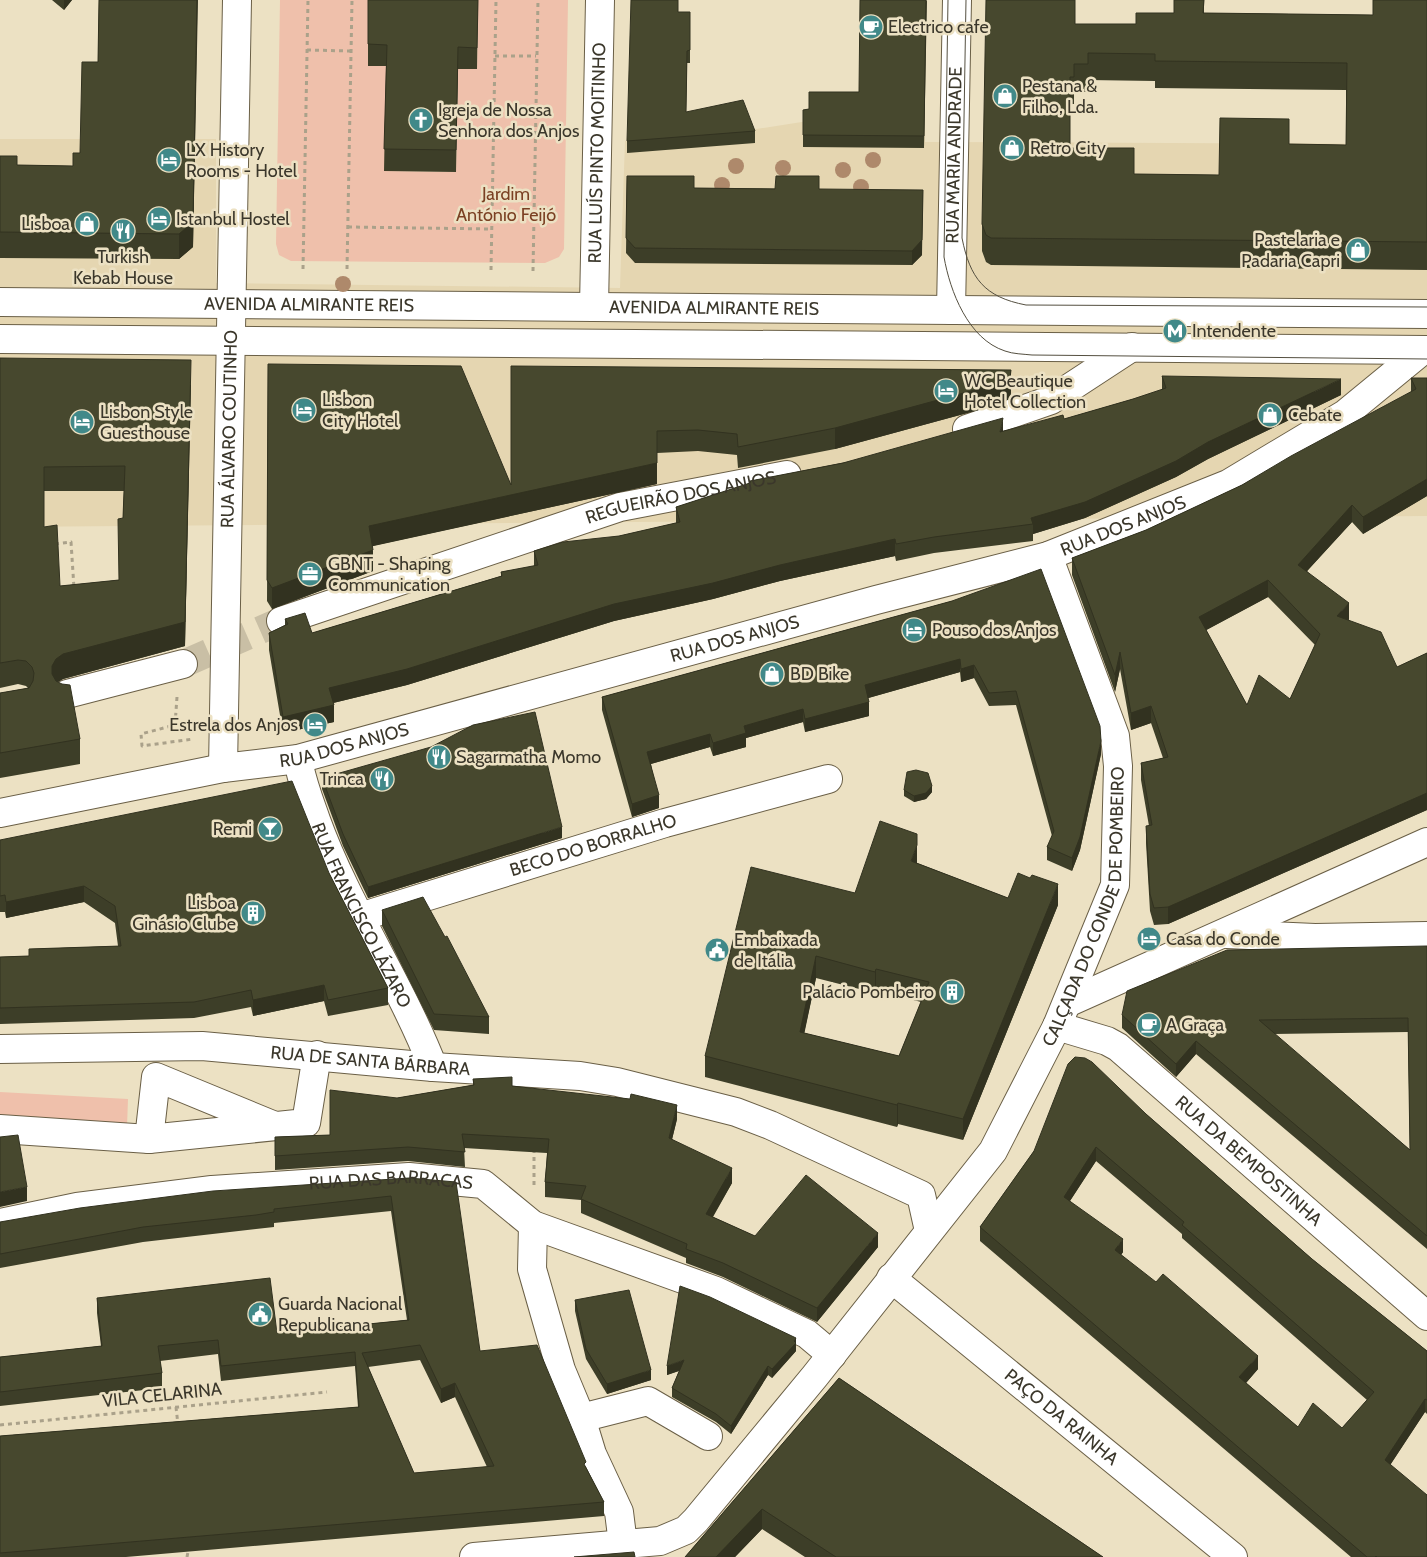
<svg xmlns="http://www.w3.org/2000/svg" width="1427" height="1557" font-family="Cabin,sans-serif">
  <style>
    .built { fill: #e5d6b1 }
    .green { fill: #efc0ab }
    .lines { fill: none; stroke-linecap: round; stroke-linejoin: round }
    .minor-tunnel { stroke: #c9bfa5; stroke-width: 28; stroke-dasharray: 28 14; stroke-linecap: butt }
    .minor-casing { stroke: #6a5f46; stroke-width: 30 }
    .major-casing { stroke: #6a5f46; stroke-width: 30 }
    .path { stroke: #aaa18a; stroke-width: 3; stroke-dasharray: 4 4; stroke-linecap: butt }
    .minor { stroke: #fff; stroke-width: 28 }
    .major { stroke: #fff; stroke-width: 28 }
    .tram { stroke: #544f40; stroke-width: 1 }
    .tree { fill: #ae896b }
    .wall { fill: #3d3e28; fill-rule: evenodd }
    .shaded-wall { fill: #323220 }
    .building { fill: #47482e; stroke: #323220; fill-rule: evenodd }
    .labels { text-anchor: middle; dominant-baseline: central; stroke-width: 5; stroke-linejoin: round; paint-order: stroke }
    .poi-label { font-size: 18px; fill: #3b372b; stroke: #ece1c3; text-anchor: start }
    .street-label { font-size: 18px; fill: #3b372b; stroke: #ece1c3 }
    .park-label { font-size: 18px; fill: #7b4123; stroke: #ece1c3 }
  </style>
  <rect width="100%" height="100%" fill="#ece1c3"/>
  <path class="built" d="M809,104L925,105V142L1427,144V516L0,527V139H216V283L620,288L625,141L750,130L808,121Z"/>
  <path class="green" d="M280,0H369L387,66L385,171L456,172L458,69H477L478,0H568L564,249L559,257L545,263L291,261L279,255L276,244Z
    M0,1092L128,1099L127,1127L0,1120Z"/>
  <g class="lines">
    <path class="minor-tunnel" d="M183,664L281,621"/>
    <defs>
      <g id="minor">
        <path id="s1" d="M594,307L600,0"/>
        <path id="s2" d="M951,310L957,0"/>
        <path d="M967,429L1051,400L1132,347"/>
        <path id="s3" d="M281,621L620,507L787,475"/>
        <path d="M67,694L183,664"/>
        <path id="s4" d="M298,759C301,780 309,800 316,820C347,906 400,982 433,1067"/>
        <path id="s5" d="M223,768L237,0"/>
        <path id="s6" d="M0,813L223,768L298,759L876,600L1048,556L1228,484L1345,414L1423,350"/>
        <path id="s7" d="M360,917L665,823L828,779"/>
        <path d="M1227,934L1315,938L1427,936"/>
        <path d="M1067,1003L1427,842"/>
        <path id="s8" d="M1057,1026L1107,1041L1118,1047L1427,1316"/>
        <path id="s9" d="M0,1049L202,1046L433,1067L580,1076L617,1082L736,1112L770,1125L921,1195L929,1231"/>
        <path d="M275,1126L156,1077L149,1139L306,1123L317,1055"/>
        <path d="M0,1129L149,1139"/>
        <path id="s10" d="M0,1223L77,1207L212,1190L409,1177L483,1184L533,1225L716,1291L807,1334L832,1355"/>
        <path d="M533,1225L532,1269L561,1370L581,1418L592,1454L619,1512L623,1544"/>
        <path id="s11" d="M891,1278L1233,1557"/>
        <path d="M581,1418L648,1401L708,1436"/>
        <path id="s12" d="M474,1557L660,1541L686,1530L696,1520L815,1376L993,1151L1057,1026L1115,885L1118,766L1115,736L1048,556"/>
      </g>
      <g id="major">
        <path id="s13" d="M0,302L1427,314"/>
        <path d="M0,339L1427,350"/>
      </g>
    </defs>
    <use href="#minor" class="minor-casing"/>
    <use href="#major" class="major-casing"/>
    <path class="path" d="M307,50L351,51
      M495,56H536
      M348,227L492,229
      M303,269L308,0
      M347,269L352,0
      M491,270L496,0
      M533,271L538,0
      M55,544L71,542L74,588
      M177,697L175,725L141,734L142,746L193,739
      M534,1149V1186
      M176,1407L178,1425
      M0,1425L327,1392
      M187,1557L188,1552"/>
    <use href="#minor" class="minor"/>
    <use href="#major" class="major"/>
    <path class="tram" d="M948,0L944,257C950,291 968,339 1005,351C1013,354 1023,354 1032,355L1427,359
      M966,0L962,238C970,278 984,297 1026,305L1427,307"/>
  </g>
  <g class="tree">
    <circle cx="873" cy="160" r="8"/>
    <circle cx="736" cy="166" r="8"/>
    <circle cx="783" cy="168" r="8"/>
    <circle cx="843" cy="170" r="8"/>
    <circle cx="722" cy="185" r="8"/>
    <circle cx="861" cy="187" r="8"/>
    <circle cx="343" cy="284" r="8"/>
  </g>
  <path class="wall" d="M52,0H72L64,10Z
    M99,0H198L193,247L179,259L0,258V156L17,165L73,166L80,153L98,62Z
    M368,0H478L477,69H458L456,172L384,171L386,66H368Z
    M927,0L924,148L803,147V110L809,109L859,92Z
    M1204,0V13L1373,15L1427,0V270L991,265L986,262L982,251V224L1075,24H1136L1174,13ZM1088,80L1155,81V88L1346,90V145L1289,144L1219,175L1134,174L1070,148V104H1074V92H1088Z
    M678,12H690V63H687L686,112L755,131V143L627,153V141Z
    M627,176L694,188L819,189L922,255L912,265L635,263L626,253Z
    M0,358L191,385L185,646L63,679L58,682L80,739V764L0,778V693L28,688L26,686L18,684L0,688ZM44,491H124L123,518L119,580L60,586L44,527Z
    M268,364L511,485V366L1011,392L1010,399L982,409L835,449L738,468L737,455L698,451L657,453V484L372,546L373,571L272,609L267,601Z
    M1162,376L1341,395L1208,459L1176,477L1085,518L1033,534V541L934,553L896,561L895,556L780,581L713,599L614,621L407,685L333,703L334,722L283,733L269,650V633L285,625V619L312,633L501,576V572L534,566V551L619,536L676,523V507L750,483V481L1064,419L1133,399L1162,390Z
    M1411,378H1427V496L1363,534L1352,522L1307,571L1349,620L1397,667L1427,653V810L1168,924L1154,925L1150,911L1146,843V826H1149L1141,780V763L1163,758L1151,723L1131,730L1120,669L1115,692L1072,575V558L1146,530L1242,485L1411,392ZM1268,597L1315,645L1290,699L1247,705L1206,630Z
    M952,601L1101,754L1080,850L1072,871L1047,860V847L1052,836L1016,705L989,706L974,678L961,682L960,672L868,698L869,716L805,732L803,722L746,738V747L713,756L710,747L651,764L659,808L632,817L602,710V697Z
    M322,778L562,838L368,898L343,846L322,789Z
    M904,790L932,792L926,799L914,802L904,796Z
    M0,840L329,873L388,988V1005L328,1016L324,1001L253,1016L251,1007L194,1018L0,1024V957L29,956V949L118,946L115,923L84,902L6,918L5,912H0Z
    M917,863L1008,898L1058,905L963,1140L898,1124L897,1127L705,1077V1056L855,893ZM816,978L875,993L876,990L921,1002L899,1056L804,1033Z
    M382,910L489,1017V1034L434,1030L382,926Z
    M1427,946V1249L1196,1054L1176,1077L1122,1028V1015ZM1408,1032L1410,1150L1274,1034Z
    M473,1079L677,1119L672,1139L732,1183L713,1217L755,1236L878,1247L817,1322L723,1277L686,1263V1258L581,1213V1200L545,1197V1182L547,1153L464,1148L465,1167L408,1161L275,1170V1137L330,1135L397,1098L473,1085Z
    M1146,1114L1312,1259L1427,1351V1414L1425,1412L1390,1465L1427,1557H1351L980,1241V1227L1034,1151ZM1096,1161L1182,1234V1238L1367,1400L1342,1428L1298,1427L1246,1383L1258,1369L1121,1255L1123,1252L1070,1201Z
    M409,1178L480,1351L586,1467L604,1502V1516L126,1557H0V1436L358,1407L355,1366L221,1381L218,1354L160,1361L162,1373V1388L0,1406V1357L101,1346L97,1313V1298L277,1333L407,1320L391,1211L274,1223V1227L256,1229L143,1242L0,1268V1222ZM420,1360L441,1403L455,1397L487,1467L414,1473L368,1367Z
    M575,1300L651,1380L607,1394L586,1359L575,1311Z
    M796,1346V1351L772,1378L768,1375L731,1434L716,1422L672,1397V1388L679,1371L667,1375V1366Z
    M839,1378L1103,1557H805L762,1529L735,1557H685Z"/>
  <path class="shaded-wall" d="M64,0H72L64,10Z
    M197,0L193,247L179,259V234Z
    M923,190L922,255L912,265V251Z
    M191,360L185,646L63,679L56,683L52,690V666L56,659L63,654L185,622Z
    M1011,370V392L1010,399L982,409L835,449V428Z
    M1341,379V395L1208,459L1176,477L1085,518L1033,534V524L1031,518L1208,442Z
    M1003,418V435L1000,432Z
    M657,431V484L369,547V526L657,463Z
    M1427,479V496L1363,534V517Z
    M1352,505V522L1298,581V565Z
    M895,539V556L780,581L713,599L614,621L407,685L329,704V688L614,604L780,565Z
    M373,550V571L272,609V588Z
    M1268,580V597L1199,634V617Z
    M1349,603V620L1337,616Z
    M1120,652V669L1115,692V675Z
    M960,659V672L865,699V685Z
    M974,665V678L961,682V669Z
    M869,702V716L805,732V719Z
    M334,705V722L283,733V717Z
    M1151,706V723L1131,730V713Z
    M803,709V722L746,738V747L713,756V743L744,726Z
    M710,734V747L647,765V752Z
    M1101,741V754L1080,850L1072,871V858Z
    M932,786V792L926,799L914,802V796Z
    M1427,793V810L1168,924V907Z
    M659,795V808L632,817V804Z
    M562,827V838L368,898V887Z
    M917,845V867L911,861Z
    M1058,884V905L963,1140V1119Z
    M84,886V902L6,918V902Z
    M816,956V978L800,1054V1032Z
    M876,969V990L875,993V972Z
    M324,985V1001L253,1016V1000Z
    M1196,1041V1054L1176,1077V1064Z
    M898,1103V1124L897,1127V1105Z
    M677,1105V1119L669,1152V1138Z
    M1096,1147V1161L1064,1210V1197Z
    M732,1168V1183L706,1228V1214Z
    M27,1187V1201L0,1207V1192Z
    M878,1233V1247L817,1322V1308Z
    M1123,1239V1252L1115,1264V1250Z
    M796,1338V1351L772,1378V1369Z
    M1258,1356V1369L1239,1391V1377Z
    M684,1360V1369L667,1375V1366Z
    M768,1366V1375L731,1434V1426Z
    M651,1370V1380L607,1394V1384Z
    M455,1383V1397L441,1403V1389Z
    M1425,1399V1412L1385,1473V1460Z
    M762,1509V1529L735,1557H716Z"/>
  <path class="building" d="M99,0H197L193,222L179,234L0,232V156H17V165L73,166V153H80L82,62H98Z
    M368,0H478L477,48L458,47L456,150L384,149L387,45L368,44Z
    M631,0H678V12H690V50L687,51L686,112L743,100L755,131L627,141Z
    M860,0H926L924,136L803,135V110L809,109V92H859Z
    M986,0H1075V24H1136V13H1174V0H1204L1203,13L1373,15V0H1427V242L991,238L986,235L982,224ZM1088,53L1155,54V61L1347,63L1346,145L1289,144V119L1220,118L1219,175L1134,174V148H1070V77H1074V64H1088Z
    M627,176H694V188L775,189L776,176H819V189L923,190L922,240L912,251L635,248L626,238Z
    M0,358L191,360L185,622L63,654L56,659L52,666V674L56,681L62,684L70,685L80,739L0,753V693L29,688L33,681L34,673L32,667L26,661L18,660L0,663ZM125,466L123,518L118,519L119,580L60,586L57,525L44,527V467Z
    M268,364L461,366L511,485V366L1011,370L1010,378L982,388L835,428L738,447L737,434L698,430L657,431V463L369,526L373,550L272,588L267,580Z
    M1162,376L1341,379L1208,442L1176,461L1085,502L1031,518L1033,524L934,537L896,544L895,539L780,565L713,583L614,604L407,669L329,688L334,705L283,717L269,633L288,624L285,619L305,613L312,633L502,576L501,572L538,565L534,551L563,542L619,536L680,522L676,507L750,483V481L843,463L1003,418L1000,432L1063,415L1064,419L1133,399L1166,388Z
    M1411,378H1427V479L1363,517L1352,505L1298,565L1349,603L1337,616L1381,632L1397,667L1427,653V793L1168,907L1154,908L1150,894L1146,826L1152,825L1141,763L1168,757L1151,706L1131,713L1120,652L1115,675L1072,558L1146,530L1242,485L1291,456L1416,389ZM1268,580L1320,634L1290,699L1259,675L1247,705L1199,617Z
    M1041,569L1100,726L1101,741L1080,837L1072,858L1047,847L1054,831L1016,691L989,693L974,665L961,669L960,659L865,685L869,702L805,719L803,709L744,726L746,733L713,743L710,734L647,752L659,795L632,804L602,697L952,601Z
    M535,712L562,827L368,887L343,834L322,778L431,747L473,725Z
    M916,770L928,773L932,786L926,793L914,796L904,790L907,772Z
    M292,781L329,873L388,988L328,1000L324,985L253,1000L251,990L194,1002L0,1008V957L29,956V949L121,946L115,906L84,886L6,902L5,895L0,896V840Z
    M880,821L917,834V845L911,861L1008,898L1018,873L1030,878L1032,875L1058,884L963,1119L898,1103L897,1105L705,1056L751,867L855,893ZM816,956L875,972L876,969L929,982L899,1056L800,1032Z
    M423,897L445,937L447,936L489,1017L434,1014L382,910Z
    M1427,946V1236L1196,1041L1176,1064L1122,1015L1127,991L1227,950ZM1408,1018L1410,1150L1259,1020Z
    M1075,1057L1085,1058L1092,1062L1146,1114L1312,1259L1427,1351V1400L1425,1399L1385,1460L1427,1495V1557H1377L1376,1556L1375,1557H1367L980,1227L1034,1151L1068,1064ZM1096,1147L1184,1222L1182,1225L1374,1392L1342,1428L1313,1403L1298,1427L1239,1377L1258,1356L1163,1274L1156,1282L1115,1250L1123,1239L1064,1197Z
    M512,1077V1086L630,1099L631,1094L677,1105L669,1138L732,1168L706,1214L755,1236L806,1175L878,1233L817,1308L723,1263L686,1249L687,1244L581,1199L586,1186L545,1182L549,1139L462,1134L465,1152L408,1147L275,1156V1137L330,1135V1090L397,1098L474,1085L473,1079Z
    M18,1135L27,1187L0,1192V1137Z
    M409,1178L456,1182L480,1351L537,1345L586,1462L584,1464L604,1502L0,1553V1436L359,1407L355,1352L221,1366L218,1340L158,1346L162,1373L0,1392V1357L102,1346L97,1298L270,1278L277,1333L409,1320L391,1196L274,1209V1212L256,1215L143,1227L0,1254V1222L80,1208L213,1191ZM420,1345L441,1389L455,1383L494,1466L414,1473L362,1353Z
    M680,1286L710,1297L796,1338L794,1341L796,1343L772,1369L768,1366L731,1426L716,1414L672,1388L684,1360L667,1366Z
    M629,1290L651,1370L607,1384L586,1349L575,1300Z
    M839,1378L1103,1557H836L762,1509L716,1557H685Z
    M634,1552L635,1557H574Z"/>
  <defs>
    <symbol id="cafe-disc" viewBox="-11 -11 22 22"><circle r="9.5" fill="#418989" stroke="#ece1c3"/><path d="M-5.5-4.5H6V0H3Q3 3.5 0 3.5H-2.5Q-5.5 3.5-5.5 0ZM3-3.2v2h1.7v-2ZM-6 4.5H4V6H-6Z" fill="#fff"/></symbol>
    <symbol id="shop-disc" viewBox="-11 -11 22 22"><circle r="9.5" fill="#418989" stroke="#ece1c3"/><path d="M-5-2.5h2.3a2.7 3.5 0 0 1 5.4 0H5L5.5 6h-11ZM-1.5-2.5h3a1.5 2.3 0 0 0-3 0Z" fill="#fff"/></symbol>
    <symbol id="church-disc" viewBox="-11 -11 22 22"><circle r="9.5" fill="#418989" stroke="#ece1c3"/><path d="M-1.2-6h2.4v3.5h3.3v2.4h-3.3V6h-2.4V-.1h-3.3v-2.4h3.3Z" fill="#fff"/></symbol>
    <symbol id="hotel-disc" viewBox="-11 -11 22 22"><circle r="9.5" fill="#418989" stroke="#ece1c3"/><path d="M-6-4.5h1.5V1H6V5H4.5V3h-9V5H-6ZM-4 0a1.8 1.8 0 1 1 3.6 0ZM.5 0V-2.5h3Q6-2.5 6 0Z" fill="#fff"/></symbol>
    <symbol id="restaurant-disc" viewBox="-11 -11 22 22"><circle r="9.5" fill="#418989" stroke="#ece1c3"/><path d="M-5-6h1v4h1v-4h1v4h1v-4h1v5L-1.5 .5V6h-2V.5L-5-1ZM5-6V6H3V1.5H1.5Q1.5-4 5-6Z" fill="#fff"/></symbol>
    <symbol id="metro-disc" viewBox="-11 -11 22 22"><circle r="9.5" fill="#418989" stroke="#ece1c3"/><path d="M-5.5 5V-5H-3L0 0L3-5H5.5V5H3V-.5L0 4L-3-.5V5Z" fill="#fff"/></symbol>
    <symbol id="office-disc" viewBox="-11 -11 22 22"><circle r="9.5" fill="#418989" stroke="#ece1c3"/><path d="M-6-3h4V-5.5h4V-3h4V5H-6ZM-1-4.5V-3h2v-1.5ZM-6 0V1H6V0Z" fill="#fff"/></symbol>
    <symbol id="bar-disc" viewBox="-11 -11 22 22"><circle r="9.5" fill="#418989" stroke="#ece1c3"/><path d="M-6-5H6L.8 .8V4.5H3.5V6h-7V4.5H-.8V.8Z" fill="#fff"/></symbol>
    <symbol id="building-disc" viewBox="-11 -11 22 22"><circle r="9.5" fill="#418989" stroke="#ece1c3"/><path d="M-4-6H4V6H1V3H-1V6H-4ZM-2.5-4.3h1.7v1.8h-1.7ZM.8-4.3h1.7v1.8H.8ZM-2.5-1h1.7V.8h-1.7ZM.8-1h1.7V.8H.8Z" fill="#fff"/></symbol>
    <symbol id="civic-disc" viewBox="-11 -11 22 22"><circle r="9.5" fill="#418989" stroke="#ece1c3"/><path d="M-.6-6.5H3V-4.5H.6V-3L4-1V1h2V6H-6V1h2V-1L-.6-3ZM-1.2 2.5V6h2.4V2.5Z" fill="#fff"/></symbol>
  </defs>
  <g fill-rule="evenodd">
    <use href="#cafe-disc" x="857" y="13" width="28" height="28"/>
    <use href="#shop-disc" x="991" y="82" width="28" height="28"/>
    <use href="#church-disc" x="407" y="106" width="28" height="28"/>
    <use href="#shop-disc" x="998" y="134" width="28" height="28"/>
    <use href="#hotel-disc" x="155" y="146" width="28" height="28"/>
    <use href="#hotel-disc" x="145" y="205" width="28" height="28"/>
    <use href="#shop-disc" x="73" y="210" width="28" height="28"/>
    <use href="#restaurant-disc" x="109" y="217" width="28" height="28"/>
    <use href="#shop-disc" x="1344" y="236" width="28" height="28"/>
    <use href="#metro-disc" x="1161" y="317" width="28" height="28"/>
    <use href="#hotel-disc" x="932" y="377" width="28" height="28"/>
    <use href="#hotel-disc" x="290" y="396" width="28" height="28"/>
    <use href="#shop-disc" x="1256" y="401" width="28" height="28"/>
    <use href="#hotel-disc" x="68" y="408" width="28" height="28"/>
    <use href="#office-disc" x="296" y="560" width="28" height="28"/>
    <use href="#hotel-disc" x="900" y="616" width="28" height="28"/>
    <use href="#shop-disc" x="758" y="660" width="28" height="28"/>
    <use href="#hotel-disc" x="301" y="711" width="28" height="28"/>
    <use href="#restaurant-disc" x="425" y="743" width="28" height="28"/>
    <use href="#restaurant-disc" x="368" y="765" width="28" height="28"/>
    <use href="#bar-disc" x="256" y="815" width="28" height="28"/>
    <use href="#building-disc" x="239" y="899" width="28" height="28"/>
    <use href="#hotel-disc" x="1135" y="925" width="28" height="28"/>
    <use href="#civic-disc" x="703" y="936" width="28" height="28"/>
    <use href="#building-disc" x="938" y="978" width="28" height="28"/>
    <use href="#cafe-disc" x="1135" y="1011" width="28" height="28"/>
    <use href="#civic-disc" x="246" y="1300" width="28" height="28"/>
  </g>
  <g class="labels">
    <g class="poi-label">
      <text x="888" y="27">Electrico cafe</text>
      <text x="1022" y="86">Pestana &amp;<tspan x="1022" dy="21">Filho, Lda.</tspan></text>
      <text x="438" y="110">Igreja de Nossa<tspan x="438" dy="21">Senhora dos Anjos</tspan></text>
      <text x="1030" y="148">Retro City</text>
      <text x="186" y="150">LX History<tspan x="186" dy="21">Rooms - Hotel</tspan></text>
      <text x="176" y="219">Istanbul Hostel</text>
      <text x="70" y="224" text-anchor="end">Lisboa</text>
      <text x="1340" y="240" text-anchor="end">Pastelaria e<tspan x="1340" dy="21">Padaria Capri</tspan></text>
      <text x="123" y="257" text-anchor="middle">Turkish<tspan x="123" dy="21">Kebab House</tspan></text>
      <text x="1192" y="331">Intendente</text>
      <text x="964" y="381">WC Beautique<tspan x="964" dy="21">Hotel Collection</tspan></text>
      <text x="322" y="400">Lisbon<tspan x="322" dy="21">City Hotel</tspan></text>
      <text x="100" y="412">Lisbon Style<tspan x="100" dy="21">Guesthouse</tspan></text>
      <text x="1288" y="415">Cebate</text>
      <text x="328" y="564">GBNT - Shaping<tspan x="328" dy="21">Communication</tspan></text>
      <text x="932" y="630">Pouso dos Anjos</text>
      <text x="790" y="674">BD Bike</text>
      <text x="298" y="725" text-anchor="end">Estrela dos Anjos</text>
      <text x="456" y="757">Sagarmatha Momo</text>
      <text x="364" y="779" text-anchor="end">Trinca</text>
      <text x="252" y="829" text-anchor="end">Remi</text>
      <text x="236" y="903" text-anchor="end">Lisboa<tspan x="236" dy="21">Ginásio Clube</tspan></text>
      <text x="1166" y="939">Casa do Conde</text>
      <text x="734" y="940">Embaixada<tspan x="734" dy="21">de Itália</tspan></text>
      <text x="934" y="992" text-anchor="end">Palácio Pombeiro</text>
      <text x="1166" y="1025">A Graça</text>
      <text x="278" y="1304">Guarda Nacional<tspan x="278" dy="21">Republicana</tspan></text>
    </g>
    <g class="street-label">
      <text stroke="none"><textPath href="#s1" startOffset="154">RUA LUÍS PINTO MOITINHO</textPath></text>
      <text stroke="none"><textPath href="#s2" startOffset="155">RUA MARIA ANDRADE</textPath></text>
      <text stroke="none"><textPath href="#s13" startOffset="309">AVENIDA ALMIRANTE REIS</textPath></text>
      <text stroke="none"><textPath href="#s13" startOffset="714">AVENIDA ALMIRANTE REIS</textPath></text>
      <text stroke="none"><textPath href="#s5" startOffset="339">RUA ÁLVARO COUTINHO</textPath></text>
      <text stroke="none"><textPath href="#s3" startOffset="419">REGUEIRÃO DOS ANJOS</textPath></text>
      <text stroke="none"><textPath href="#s6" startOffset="1161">RUA DOS ANJOS</textPath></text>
      <text stroke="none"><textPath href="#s6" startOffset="756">RUA DOS ANJOS</textPath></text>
      <text stroke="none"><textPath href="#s6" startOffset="351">RUA DOS ANJOS</textPath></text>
      <text stroke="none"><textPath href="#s7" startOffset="244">BECO DO BORRALHO</textPath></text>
      <text stroke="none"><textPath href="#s12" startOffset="968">CALÇADA DO CONDE DE POMBEIRO</textPath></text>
      <text stroke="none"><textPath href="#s4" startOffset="169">RUA FRANCISCO LÁZARO</textPath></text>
      <text stroke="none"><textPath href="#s9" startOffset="371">RUA DE SANTA BÁRBARA</textPath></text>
      <text stroke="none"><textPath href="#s8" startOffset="238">RUA DA BEMPOSTINHA</textPath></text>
      <text stroke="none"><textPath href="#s10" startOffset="394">RUA DAS BARRACAS</textPath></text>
      <text transform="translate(162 1395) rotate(-6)">VILA CELARINA</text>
      <text stroke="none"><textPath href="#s11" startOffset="220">PAÇO DA RAINHA</textPath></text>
    </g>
    <g class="park-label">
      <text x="506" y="194">Jardim<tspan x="506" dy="21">António Feijó</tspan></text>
    </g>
  </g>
</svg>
